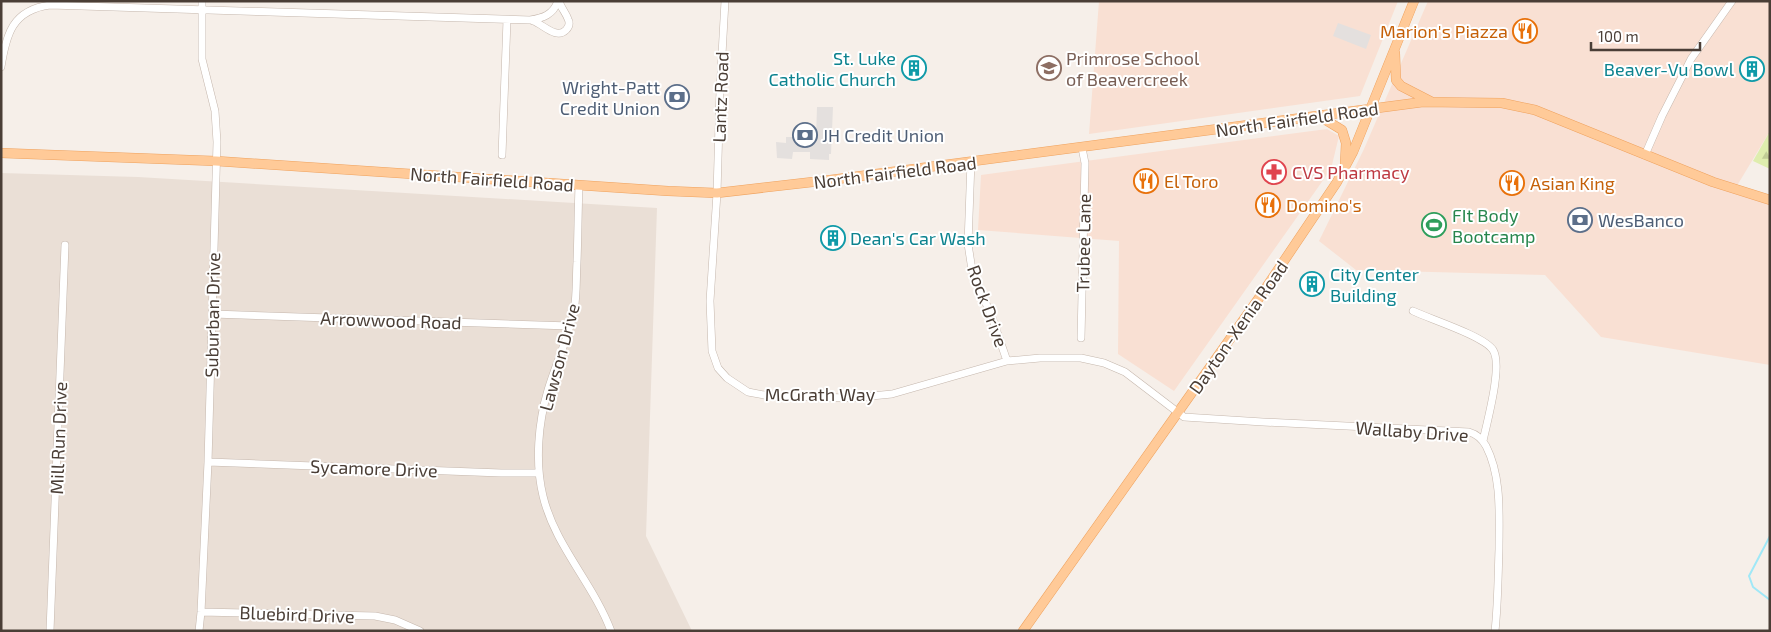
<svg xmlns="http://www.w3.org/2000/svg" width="1771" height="632" font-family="'Exo 2',sans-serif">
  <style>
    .residential { fill: #eadfd6 }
    .commercial { fill: #f9e0d3 }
    .forest { fill: url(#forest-firs) }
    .parking { fill: #e4e0de }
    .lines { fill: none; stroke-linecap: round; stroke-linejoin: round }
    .stream { stroke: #a0e8f7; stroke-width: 2 }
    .minor-casing { stroke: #c5b7ad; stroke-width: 8 }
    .major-casing { stroke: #efa25e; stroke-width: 10 }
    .minor { stroke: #fff; stroke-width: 7 }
    .major { stroke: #ffca98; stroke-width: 9 }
    .labels { text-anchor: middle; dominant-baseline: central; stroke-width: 4; stroke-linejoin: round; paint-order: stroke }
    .food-label { font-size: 18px; fill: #c56008; stroke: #fff; text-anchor: start }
    .culture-label { font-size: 18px; fill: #0d838f; stroke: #fff; text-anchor: end }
    .education-label { font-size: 18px; fill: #785e54; stroke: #fff; text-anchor: start }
    .service-label { font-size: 18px; fill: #4e5e75; stroke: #fff; text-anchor: start }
    .street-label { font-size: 18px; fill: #4a3e36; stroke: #fff }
    .health-label { font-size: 18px; fill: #be3a42; stroke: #fff; text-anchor: start }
    .leisure-label { font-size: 18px; fill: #27864d; stroke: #fff; text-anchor: start }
  </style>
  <defs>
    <pattern id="forest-firs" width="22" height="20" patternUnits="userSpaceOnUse" patternTransform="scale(1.25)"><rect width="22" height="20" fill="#dfedae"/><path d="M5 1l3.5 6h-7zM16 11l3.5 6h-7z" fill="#c1cc96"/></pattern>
  </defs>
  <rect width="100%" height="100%" fill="#f6efe9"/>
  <path class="residential" d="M1,173L138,177L657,208L646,536L692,631H1Z"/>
  <path class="commercial" d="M1099,1H1398L1360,96L1089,134Z
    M1428,1H1770V131L1735,189L1770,200V365L1601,337L1545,275L1356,270L1319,241L1364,149Z
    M1327,129L1339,136L1331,169L1174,391L1118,354L1119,241L978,230L981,175Z"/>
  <path class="forest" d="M1770,131V169L1753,161Z"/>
  <path class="parking" d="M1338,23L1371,35L1366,49L1333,36Z
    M817,107H833L831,154H829V160L810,159V152H793L792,159L777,158L776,142L786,143V137H816Z"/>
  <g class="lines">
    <path class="stream" d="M1770,536L1749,576L1753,587L1770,600"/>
    <defs>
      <path id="minor" d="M725,1L720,90L717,193L710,301L712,351L718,368L727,378L748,392L769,396L851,398L892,394L1007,361L1040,358H1081L1104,363L1125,372L1184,417L1263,422L1469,432C1476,434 1482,439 1486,446C1502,477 1499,516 1499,549C1498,577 1498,604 1495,631
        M533,21C543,24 556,40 566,30C569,27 570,23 568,19C566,13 561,8 559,1
        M1,67C6,35 12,10 50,5L530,20C543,18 553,15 558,1
        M502,155L507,20
        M1645,155L1662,116L1691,59L1732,1
        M971,161L968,244L972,270L993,320L1007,361
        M579,186C578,211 578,236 577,262C576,278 577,295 574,311C568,339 556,363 548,390C538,423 535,463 543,496C555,546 593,583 611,631
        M1413,311C1430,319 1484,336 1493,350C1503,365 1487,422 1483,441
        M213,314L570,326
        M1081,338L1085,163L1082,148
        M208,462L501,473H539
        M201,612L375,616L395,620L420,631
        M50,631L65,245
        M199,631L201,612L208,462L217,142L215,111L202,59V1"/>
      <path id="major" d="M1395,53L1396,80L1401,86L1432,102
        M1319,116L1342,130L1346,143L1345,164
        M1,153L216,161L668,191L717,193L830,180L1423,102L1502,103L1535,110L1713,182L1770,200
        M1023,631L1259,298L1337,182L1353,152L1414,1"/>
    </defs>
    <use href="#minor" class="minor-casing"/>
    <use href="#major" class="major-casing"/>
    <use href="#minor" class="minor"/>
    <use href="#major" class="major"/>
  </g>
  <defs>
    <symbol id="restaurant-ring" viewBox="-11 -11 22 22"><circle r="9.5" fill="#fff" stroke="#e8710a" stroke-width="1.5"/><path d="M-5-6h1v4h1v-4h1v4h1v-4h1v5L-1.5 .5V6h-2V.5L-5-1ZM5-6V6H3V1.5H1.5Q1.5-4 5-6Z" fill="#e8710a"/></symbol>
    <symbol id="building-ring" viewBox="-11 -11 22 22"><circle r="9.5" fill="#fff" stroke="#0f9aa8" stroke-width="1.5"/><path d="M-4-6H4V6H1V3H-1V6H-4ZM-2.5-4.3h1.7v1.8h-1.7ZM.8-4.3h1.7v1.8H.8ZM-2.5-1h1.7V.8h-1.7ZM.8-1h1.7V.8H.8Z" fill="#0f9aa8"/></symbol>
    <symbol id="school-ring" viewBox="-11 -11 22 22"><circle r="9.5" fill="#fff" stroke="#8d6e63" stroke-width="1.5"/><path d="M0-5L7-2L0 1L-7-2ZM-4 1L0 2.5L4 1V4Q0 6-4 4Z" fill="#8d6e63"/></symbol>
    <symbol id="bank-ring" viewBox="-11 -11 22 22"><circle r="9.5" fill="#fff" stroke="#5c6f8a" stroke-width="1.5"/><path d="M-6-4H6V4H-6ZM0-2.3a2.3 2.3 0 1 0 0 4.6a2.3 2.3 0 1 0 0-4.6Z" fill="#5c6f8a"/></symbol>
    <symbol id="pharmacy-ring" viewBox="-11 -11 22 22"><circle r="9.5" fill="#fff" stroke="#e0444e" stroke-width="1.5"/><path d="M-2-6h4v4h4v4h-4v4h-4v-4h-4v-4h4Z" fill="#e0444e"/></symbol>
    <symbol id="stadium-ring" viewBox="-11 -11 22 22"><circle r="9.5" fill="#fff" stroke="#2e9e5b" stroke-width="1.5"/><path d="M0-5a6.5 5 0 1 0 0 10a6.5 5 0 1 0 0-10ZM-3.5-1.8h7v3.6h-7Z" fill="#2e9e5b"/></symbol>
  </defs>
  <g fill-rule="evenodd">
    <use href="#restaurant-ring" x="1511" y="17" width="28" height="28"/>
    <use href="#building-ring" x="900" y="54" width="28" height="28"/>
    <use href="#school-ring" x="1035" y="54" width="28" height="28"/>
    <use href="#building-ring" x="1738" y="55" width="28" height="28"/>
    <use href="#bank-ring" x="663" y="83" width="28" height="28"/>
    <use href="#bank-ring" x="791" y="121" width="28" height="28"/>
    <use href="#pharmacy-ring" x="1260" y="158" width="28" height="28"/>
    <use href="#restaurant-ring" x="1132" y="167" width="28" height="28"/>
    <use href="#restaurant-ring" x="1498" y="169" width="28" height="28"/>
    <use href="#restaurant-ring" x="1254" y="191" width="28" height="28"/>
    <use href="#bank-ring" x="1566" y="206" width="28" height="28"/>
    <use href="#stadium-ring" x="1420" y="211" width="28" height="28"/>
    <use href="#building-ring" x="819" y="224" width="28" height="28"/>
    <use href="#building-ring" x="1298" y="270" width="28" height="28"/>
  </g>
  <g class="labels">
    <g class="food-label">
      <text x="1508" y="31" text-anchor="end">Marion's Piazza</text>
      <text x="1164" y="181">El Toro</text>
      <text x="1530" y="183">Asian King</text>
      <text x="1286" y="205">Domino's</text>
    </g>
    <g class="culture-label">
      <text x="896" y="58">St. Luke<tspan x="896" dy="21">Catholic Church</tspan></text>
      <text x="1734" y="69">Beaver-Vu Bowl</text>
      <text x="850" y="238" text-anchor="start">Dean's Car Wash</text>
      <text x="1330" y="274" text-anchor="start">City Center<tspan x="1330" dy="21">Building</tspan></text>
    </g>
    <g class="education-label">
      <text x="1066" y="58">Primrose School<tspan x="1066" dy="21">of Beavercreek</tspan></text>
    </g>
    <g class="service-label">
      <text x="660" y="87" text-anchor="end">Wright-Patt<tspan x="660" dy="21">Credit Union</tspan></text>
      <text x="822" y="135">JH Credit Union</text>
      <text x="1598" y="220">WesBanco</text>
    </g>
    <g class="street-label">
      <text transform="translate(720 97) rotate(-88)">Lantz Road</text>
      <text transform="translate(1297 119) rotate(-8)">North Fairfield Road</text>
      <text transform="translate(895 172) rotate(-7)">North Fairfield Road</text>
      <text transform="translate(492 179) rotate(4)">North Fairfield Road</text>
      <text transform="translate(1083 243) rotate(-89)">Trubee Lane</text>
      <text transform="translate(988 306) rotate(70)">Rock Drive</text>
      <text transform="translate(212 315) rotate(-89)">Suburban Drive</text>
      <text transform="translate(391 320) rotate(2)">Arrowwood Road</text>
      <text transform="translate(1238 327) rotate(-55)">Dayton-Xenia Road</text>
      <text transform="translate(559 357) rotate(-75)">Lawson Drive</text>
      <text x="820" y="394">McGrath Way</text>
      <text transform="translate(1412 431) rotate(4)">Wallaby Drive</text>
      <text transform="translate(58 438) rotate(-88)">Mill Run Drive</text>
      <text transform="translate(374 468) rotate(2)">Sycamore Drive</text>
      <text transform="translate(297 614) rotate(2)">Bluebird Drive</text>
    </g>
    <g class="health-label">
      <text x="1292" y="172">CVS Pharmacy</text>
    </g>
    <g class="leisure-label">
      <text x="1452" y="215">FIt Body<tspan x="1452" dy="21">Bootcamp</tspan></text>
    </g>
  </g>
  <rect width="1771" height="632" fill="none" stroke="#4a3e36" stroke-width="5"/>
  <path d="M1591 42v8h109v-8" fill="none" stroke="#4a3e36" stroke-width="2.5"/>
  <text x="1598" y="42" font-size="15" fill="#4a3e36" stroke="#ffffff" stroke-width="4" paint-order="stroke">100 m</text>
</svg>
